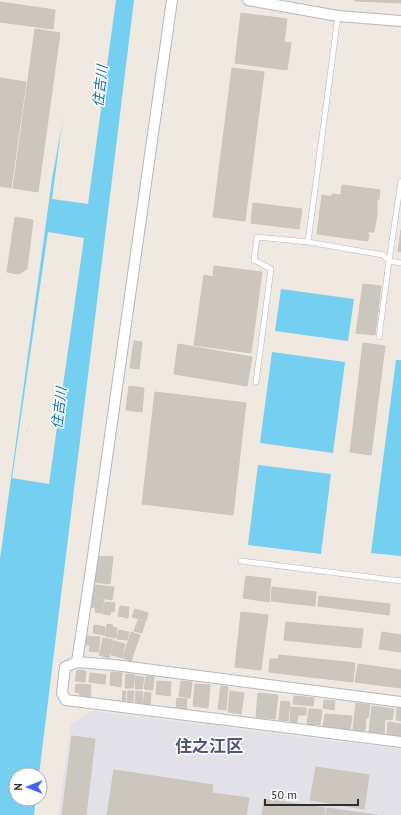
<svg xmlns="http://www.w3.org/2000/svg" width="401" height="815" font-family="'PT Sans','Noto Sans JP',sans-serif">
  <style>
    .industrial { fill: #e3e1e8 }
    .water { fill: #75cff0 }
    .pier { fill: #efe9e1 }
    .building { fill: #cbc7bf; stroke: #cbc5ba }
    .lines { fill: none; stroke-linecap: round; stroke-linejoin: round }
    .lane-casing { stroke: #b4b7c1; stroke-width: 6 }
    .street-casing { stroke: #b4b7c1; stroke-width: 12 }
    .lane { stroke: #fff; stroke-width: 5 }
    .street { stroke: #fff; stroke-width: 10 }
    .labels { text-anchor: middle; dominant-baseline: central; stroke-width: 3; stroke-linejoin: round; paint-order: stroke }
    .water-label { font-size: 14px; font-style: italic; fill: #0d6fa3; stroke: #fff }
    .district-label { font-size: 17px; font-weight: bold; fill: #4d5680; stroke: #fff }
  </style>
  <rect width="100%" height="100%" fill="#efe9e1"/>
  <path class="industrial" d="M92,711L401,749V815H58L71,724Z"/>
  <path class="water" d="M85,0H134L39,775H16V799H36L34,815H0V559L52,179Z
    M281,289L354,299L348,341L275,331Z
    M272,352L345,362L333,453L260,443Z
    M396,360H401V556L371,553Z
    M258,465L331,474L321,554L248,545Z"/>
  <path class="pier" d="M83,0H116L88,204L52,199L67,86Z
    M48,232L84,238L49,484L12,478Z"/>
  <path class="building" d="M355,0H401V3L355,1Z
    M0,2L55,10L53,29L0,22Z
    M241,13L287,19L284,42L291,43L287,70L235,63Z
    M35,29L60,33L38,192L13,188Z
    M232,68L264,72L245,221L213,217Z
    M0,78L26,82L11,188L0,186Z
    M342,185L380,190L379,199L377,200V215L374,232H367V234H369L368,241L317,234L322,195L332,197V194L341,195Z
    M253,203L302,209L299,229L251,223Z
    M15,217L33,220L27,269L19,274L7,272Z
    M401,230V252L398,251Z
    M214,266L262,272L251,353L194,345L204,275L213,277Z
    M363,284L381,286L375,335L356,333Z
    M134,341L142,342L139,369L130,368Z
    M363,343L385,346L371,455L350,452Z
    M178,344L252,357L247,386L174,374Z
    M129,386L144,388L142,412L126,410Z
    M155,392L246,403L233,515L142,504Z
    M95,556L113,557L110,584L93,582Z
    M246,576L271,579L270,586L245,583Z
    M245,583L270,586L269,602L243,598Z
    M95,585L114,587L112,600L93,597Z
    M272,587L316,592L315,606L271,601Z
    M319,596L390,604L389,615L318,606Z
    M91,598L104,600L102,613L95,612L96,608L90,607Z
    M105,602L115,603L114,612L111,611L110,615L103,614Z
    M120,606L129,607L128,618L118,616Z
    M135,609L148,613L146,621L132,617Z
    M241,612L268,615L261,670L235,667Z
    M138,620L145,622L142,633L134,631Z
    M286,622L363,629L361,648L284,640Z
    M107,624L113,625L112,627L117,628L116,638L105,636Z
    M94,625L105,627L104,635L93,633Z
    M119,630L129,632L127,640L117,639Z
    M131,632L140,635L131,661L123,658Z
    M382,632L401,635V652L379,649Z
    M86,636L100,637L98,652L89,651L90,645H85Z
    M103,638L113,640L109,658L99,655Z
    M114,641L125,644L122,658L111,655Z
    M279,655L355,663L353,682L276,673Z
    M270,659H278L276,673L269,672Z
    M358,664L401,670V688L355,682Z
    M77,670L86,671L85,682L75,681Z
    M111,672L122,673L121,687L110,685Z
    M90,673L106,675L105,684L89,682Z
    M126,674L135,675L133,688H125Z
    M136,676L144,677L142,689H135Z
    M146,676L154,677L153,690L144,689Z
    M157,681L171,682L170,696L156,694Z
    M181,681L192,682L190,698L179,696Z
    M76,684L91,685L90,697L80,696V693L75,692Z
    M195,684L210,685L208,708L193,706Z
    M221,686L228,687L226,710L218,709Z
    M123,691H126L125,701H122Z
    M128,691H134L133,702L127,701Z
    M136,691L143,692L142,703L135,702Z
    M230,691L244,693L241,714L228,712Z
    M145,692L151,693L150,705L143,704Z
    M258,693L278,695L275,719L256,717Z
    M294,696L314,698L313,706L293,704Z
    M177,698L187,699L186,710L176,708Z
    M324,700L335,701L334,710L323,708Z
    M281,701L290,702L288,721L279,720Z
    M356,703L370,705L368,718H366L365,731L353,730Z
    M372,706L394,709L392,720L385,719L384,734L369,732Z
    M291,707L306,708V715H298L297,722H290Z
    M397,708H401V721L396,720Z
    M309,709L322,710L320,725L307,724Z
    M325,714L352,716L350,730L323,727Z
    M388,722L401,724V736L387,735Z
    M72,736L95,739L86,815H62Z
    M316,767L369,775L364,809L310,800Z
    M114,770L213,785L212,793L249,798L246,815H107Z
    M264,799L325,808L324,815H262Z
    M327,808L377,815H326Z"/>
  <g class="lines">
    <defs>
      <path id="lane" d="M308,242L338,16
        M379,337L389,261L401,181
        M256,382L271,269L254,260L257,237L308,242L383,255L389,261L401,263
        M241,561L401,581"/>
      <path id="street" d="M248,0L338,16L401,21
        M77,662L93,556L172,0
        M401,702L114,665L77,662L65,667L62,693L66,700L401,742"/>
    </defs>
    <use href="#lane" class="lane-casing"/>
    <use href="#street" class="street-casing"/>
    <use href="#lane" class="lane"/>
    <use href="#street" class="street"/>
  </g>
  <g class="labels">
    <g class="water-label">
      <text transform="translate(100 86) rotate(-83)">住吉川</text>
      <text transform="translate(59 408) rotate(-83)">住吉川</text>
    </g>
    <g class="district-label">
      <text x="209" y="746">住之江区</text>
    </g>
  </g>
  <g transform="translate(28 787) rotate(270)"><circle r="19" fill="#ffffff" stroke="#ababab"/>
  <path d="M0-3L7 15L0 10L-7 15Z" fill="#4264fb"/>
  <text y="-6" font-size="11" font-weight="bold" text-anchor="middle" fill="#2e2e2e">N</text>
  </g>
  <path d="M265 799v6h93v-6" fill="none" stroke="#2e2e2e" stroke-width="2"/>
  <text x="271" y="799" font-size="12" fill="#2e2e2e" stroke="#ffffff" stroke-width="3" paint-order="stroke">50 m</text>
</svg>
